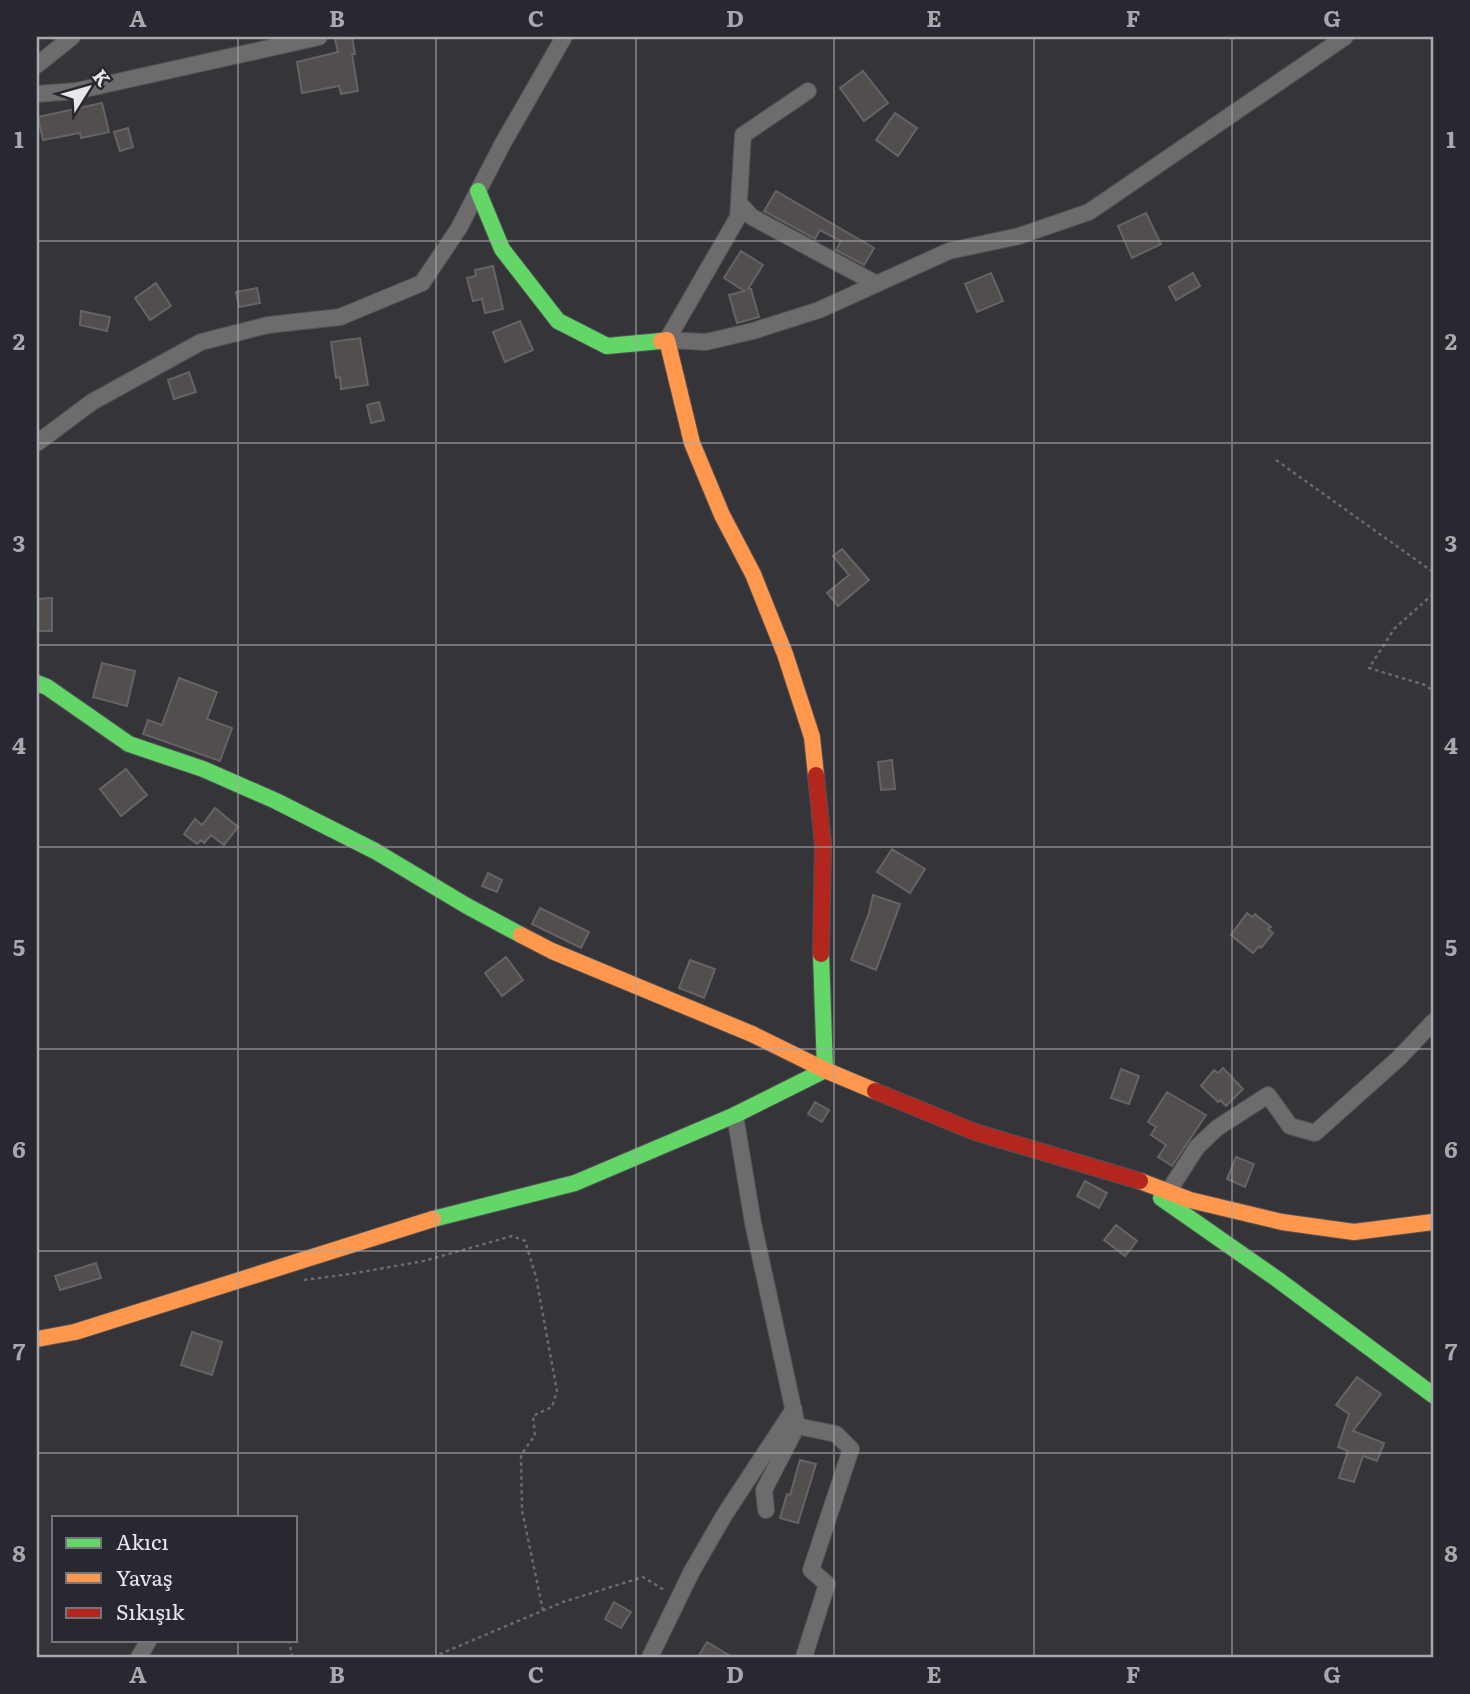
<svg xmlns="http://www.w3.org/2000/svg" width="1470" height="1694" font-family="Literata,serif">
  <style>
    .building { fill: #534e4e; stroke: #656364; stroke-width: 2 }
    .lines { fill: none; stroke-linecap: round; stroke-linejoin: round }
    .street-casing { stroke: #515155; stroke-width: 18 }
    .fast-casing { stroke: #515155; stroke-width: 18 }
    .slow-casing { stroke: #515155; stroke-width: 18 }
    .jam-casing { stroke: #515155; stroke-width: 18 }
    .path { stroke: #6a6a6b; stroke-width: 2.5; stroke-dasharray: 3.5 3.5; stroke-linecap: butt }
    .street { stroke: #6d6b6b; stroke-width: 16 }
    .fast { stroke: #63d668; stroke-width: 16 }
    .slow { stroke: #ff974d; stroke-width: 16 }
    .jam { stroke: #b3261e; stroke-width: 16 }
    .grid { fill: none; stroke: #a8a8ad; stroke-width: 2; stroke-opacity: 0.55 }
    .neatline { fill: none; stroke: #a8a8ad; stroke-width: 2.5 }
    .grid-label { font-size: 23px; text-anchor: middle; font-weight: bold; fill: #a8a8ad }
  </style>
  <rect width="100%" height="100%" fill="#343439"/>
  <path class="building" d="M347,37H352L355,54H352L358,91L341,94L339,86L302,93L297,62L338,52L335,39Z
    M863,71L888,103L864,121L840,88Z
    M102,103L109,132L81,138L80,133L43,140L38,117Z
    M895,113L917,128L898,156L876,140Z
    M128,128L133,147L120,151L114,132Z
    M776,191L874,248L864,265L836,250L841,241L820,230L815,239L764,211Z
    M1146,213L1161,244L1132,258L1118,226Z
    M741,251L763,265L748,289H751L759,317L737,323L729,295L744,291L724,278Z
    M493,266L503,309L485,313L482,299L473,301L467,278L476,276L475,270Z
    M991,273L1003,301L977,312L965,284Z
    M1193,273L1200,286L1176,300L1169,287Z
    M156,283L171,306L150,320L135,298Z
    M257,288L260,303L239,307L236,292Z
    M81,311L110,317L107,331L80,325Z
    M520,321L533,350L505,362L493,332Z
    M360,338L368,385L341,389L340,377L336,378L331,342Z
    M189,372L196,392L174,399L168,380Z
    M379,402L384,420L371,423L367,405Z
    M842,549L869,580L838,606L827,593L849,575L833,556Z
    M52,598V631H37V599Z
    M102,663L135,671L127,706L93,697Z
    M179,678L217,692L207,719L232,728L220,761L143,734L148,720L162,725Z
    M892,760L895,789L881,790L878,762Z
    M126,769L147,795L121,816L100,789Z
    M215,808L238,827L224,845L211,835L204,843L201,840L197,844L184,834L195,819L202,825Z
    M892,849L925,869L910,893L877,872Z
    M488,873L502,880L497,892L482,886Z
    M873,895L900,904L876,970L851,960L869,913Z
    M540,908L589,932L581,948L532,924Z
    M1247,913L1252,917L1255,914L1271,927L1268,929L1273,933L1261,948L1259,946L1253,953L1231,935Z
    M506,957L523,980L502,996L485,973Z
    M690,960L715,969L704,998L679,988Z
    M1223,1068L1243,1089L1226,1106L1220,1100L1218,1102L1201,1086L1214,1070L1218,1073Z
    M1121,1069L1139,1076L1129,1104L1111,1098Z
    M1167,1092L1206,1115L1172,1166L1158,1157L1166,1145L1151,1135L1156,1127L1148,1122Z
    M815,1102L829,1110L822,1122L808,1114Z
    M1236,1157L1254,1164L1245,1187L1227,1179Z
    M1085,1181L1107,1193L1099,1208L1077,1196Z
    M1116,1225L1137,1241L1125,1256L1104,1240Z
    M96,1263L101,1278L60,1290L55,1276Z
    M192,1332L222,1342L212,1375L181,1365Z
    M1357,1377L1381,1394L1353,1431L1384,1443L1377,1461L1363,1456L1354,1482L1339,1478L1348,1451L1338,1447L1349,1414L1336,1405Z
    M800,1460L816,1464L798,1523L780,1518L787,1494L790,1495Z
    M614,1602L631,1612L621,1628L605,1619Z
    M707,1642L732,1657H698Z"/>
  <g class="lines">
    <defs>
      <path id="street" d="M37,65L72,37
        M808,91L743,135L738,217L667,340L706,342L753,331L819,310L949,251L1019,236L1089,212L1345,37
        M37,94L76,91L319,37
        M739,203L752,217L877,284
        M37,443L92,402L201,342L268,325L340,317L422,283L459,228L503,143L564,37
        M735,1115L753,1223L797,1426L836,1434L851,1449L811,1570L827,1584L804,1657
        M1168,1192L1197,1147L1217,1128L1268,1095L1290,1126L1315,1133L1399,1058L1433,1022
        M766,1510L764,1490L797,1426
        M139,1657L149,1640
        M650,1657L692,1571L725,1514L794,1409"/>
      <path id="fast" d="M478,191L502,249L558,321L607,346L661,341
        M37,683L47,687L129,744L203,769L276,801L375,851L467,906L521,935
        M1161,1198L1277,1279L1433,1395
        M433,1219L575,1183L735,1115L825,1070L821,954"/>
      <path id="slow" d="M661,341L667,340L692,443L722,515L753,574L785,654L812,737L816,775
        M521,935L552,951L752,1034L825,1070L875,1091
        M1140,1181L1190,1200L1282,1222L1354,1232L1433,1222
        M37,1339L75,1332L433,1219"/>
      <path id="jam" d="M816,775L823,844L821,954
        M875,1091L975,1132L1140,1181"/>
    </defs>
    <use href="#street" class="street-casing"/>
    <use href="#fast" class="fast-casing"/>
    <use href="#slow" class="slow-casing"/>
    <use href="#jam" class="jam-casing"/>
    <path class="path" d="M1276,460L1433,572
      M1433,594L1394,629L1369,668L1425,685L1433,691
      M304,1280L350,1274L424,1261L512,1236L525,1241L536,1277L557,1391L552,1407L533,1416L535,1435L521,1455L522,1510L543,1611
      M289,1640L292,1657
      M433,1657L563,1602L643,1577L666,1591"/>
    <use href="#street" class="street"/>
    <use href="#fast" class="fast"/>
    <use href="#slow" class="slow"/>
    <use href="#jam" class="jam"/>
  </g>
  <path class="grid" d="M238,37V1517M436,37V1657M636,37V1657M834,37V1657M1034,37V1657M1232,37V1657M37,241H1433M37,443H1433M37,645H1433M37,847H1433M37,1049H1433M37,1251H1433M37,1453H1433M238,1640V1657"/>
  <rect width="1470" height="1694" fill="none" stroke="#282831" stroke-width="77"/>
  <rect x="52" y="1516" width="245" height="126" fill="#282831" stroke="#74747c" stroke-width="2"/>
  <rect x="66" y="1538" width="35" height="10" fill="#63d668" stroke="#74747c" stroke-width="2"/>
  <text x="116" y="1550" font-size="21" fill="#e6e7ec">Akıcı</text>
  <rect x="66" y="1573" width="35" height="10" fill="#ff974d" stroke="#74747c" stroke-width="2"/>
  <text x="116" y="1586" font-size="21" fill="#e6e7ec">Yavaş</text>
  <rect x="66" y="1608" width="35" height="10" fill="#b3261e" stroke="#74747c" stroke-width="2"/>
  <text x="116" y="1620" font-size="21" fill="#e6e7ec">Sıkışık</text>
  <g transform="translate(88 88) rotate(53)" stroke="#282831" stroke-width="5" paint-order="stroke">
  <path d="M0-5L12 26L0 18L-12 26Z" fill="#e6e7ec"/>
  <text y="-10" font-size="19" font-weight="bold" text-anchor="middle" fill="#e6e7ec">K</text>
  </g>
  <rect x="38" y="38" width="1394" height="1618" class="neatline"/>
  <g class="grid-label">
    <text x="138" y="27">A</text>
    <text x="337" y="27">B</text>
    <text x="536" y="27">C</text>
    <text x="735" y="27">D</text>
    <text x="934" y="27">E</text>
    <text x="1133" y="27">F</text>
    <text x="1332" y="27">G</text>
    <text x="19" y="148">1</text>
    <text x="1451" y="148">1</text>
    <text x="19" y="350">2</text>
    <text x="1451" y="350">2</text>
    <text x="19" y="552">3</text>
    <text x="1451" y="552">3</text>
    <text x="19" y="754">4</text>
    <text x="1451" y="754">4</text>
    <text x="19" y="956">5</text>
    <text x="1451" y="956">5</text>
    <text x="19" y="1158">6</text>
    <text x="1451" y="1158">6</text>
    <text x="19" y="1360">7</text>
    <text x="1451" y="1360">7</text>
    <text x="19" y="1562">8</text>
    <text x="1451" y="1562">8</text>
    <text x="138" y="1683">A</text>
    <text x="337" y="1683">B</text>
    <text x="536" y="1683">C</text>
    <text x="735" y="1683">D</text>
    <text x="934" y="1683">E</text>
    <text x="1133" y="1683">F</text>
    <text x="1332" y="1683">G</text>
  </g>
</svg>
